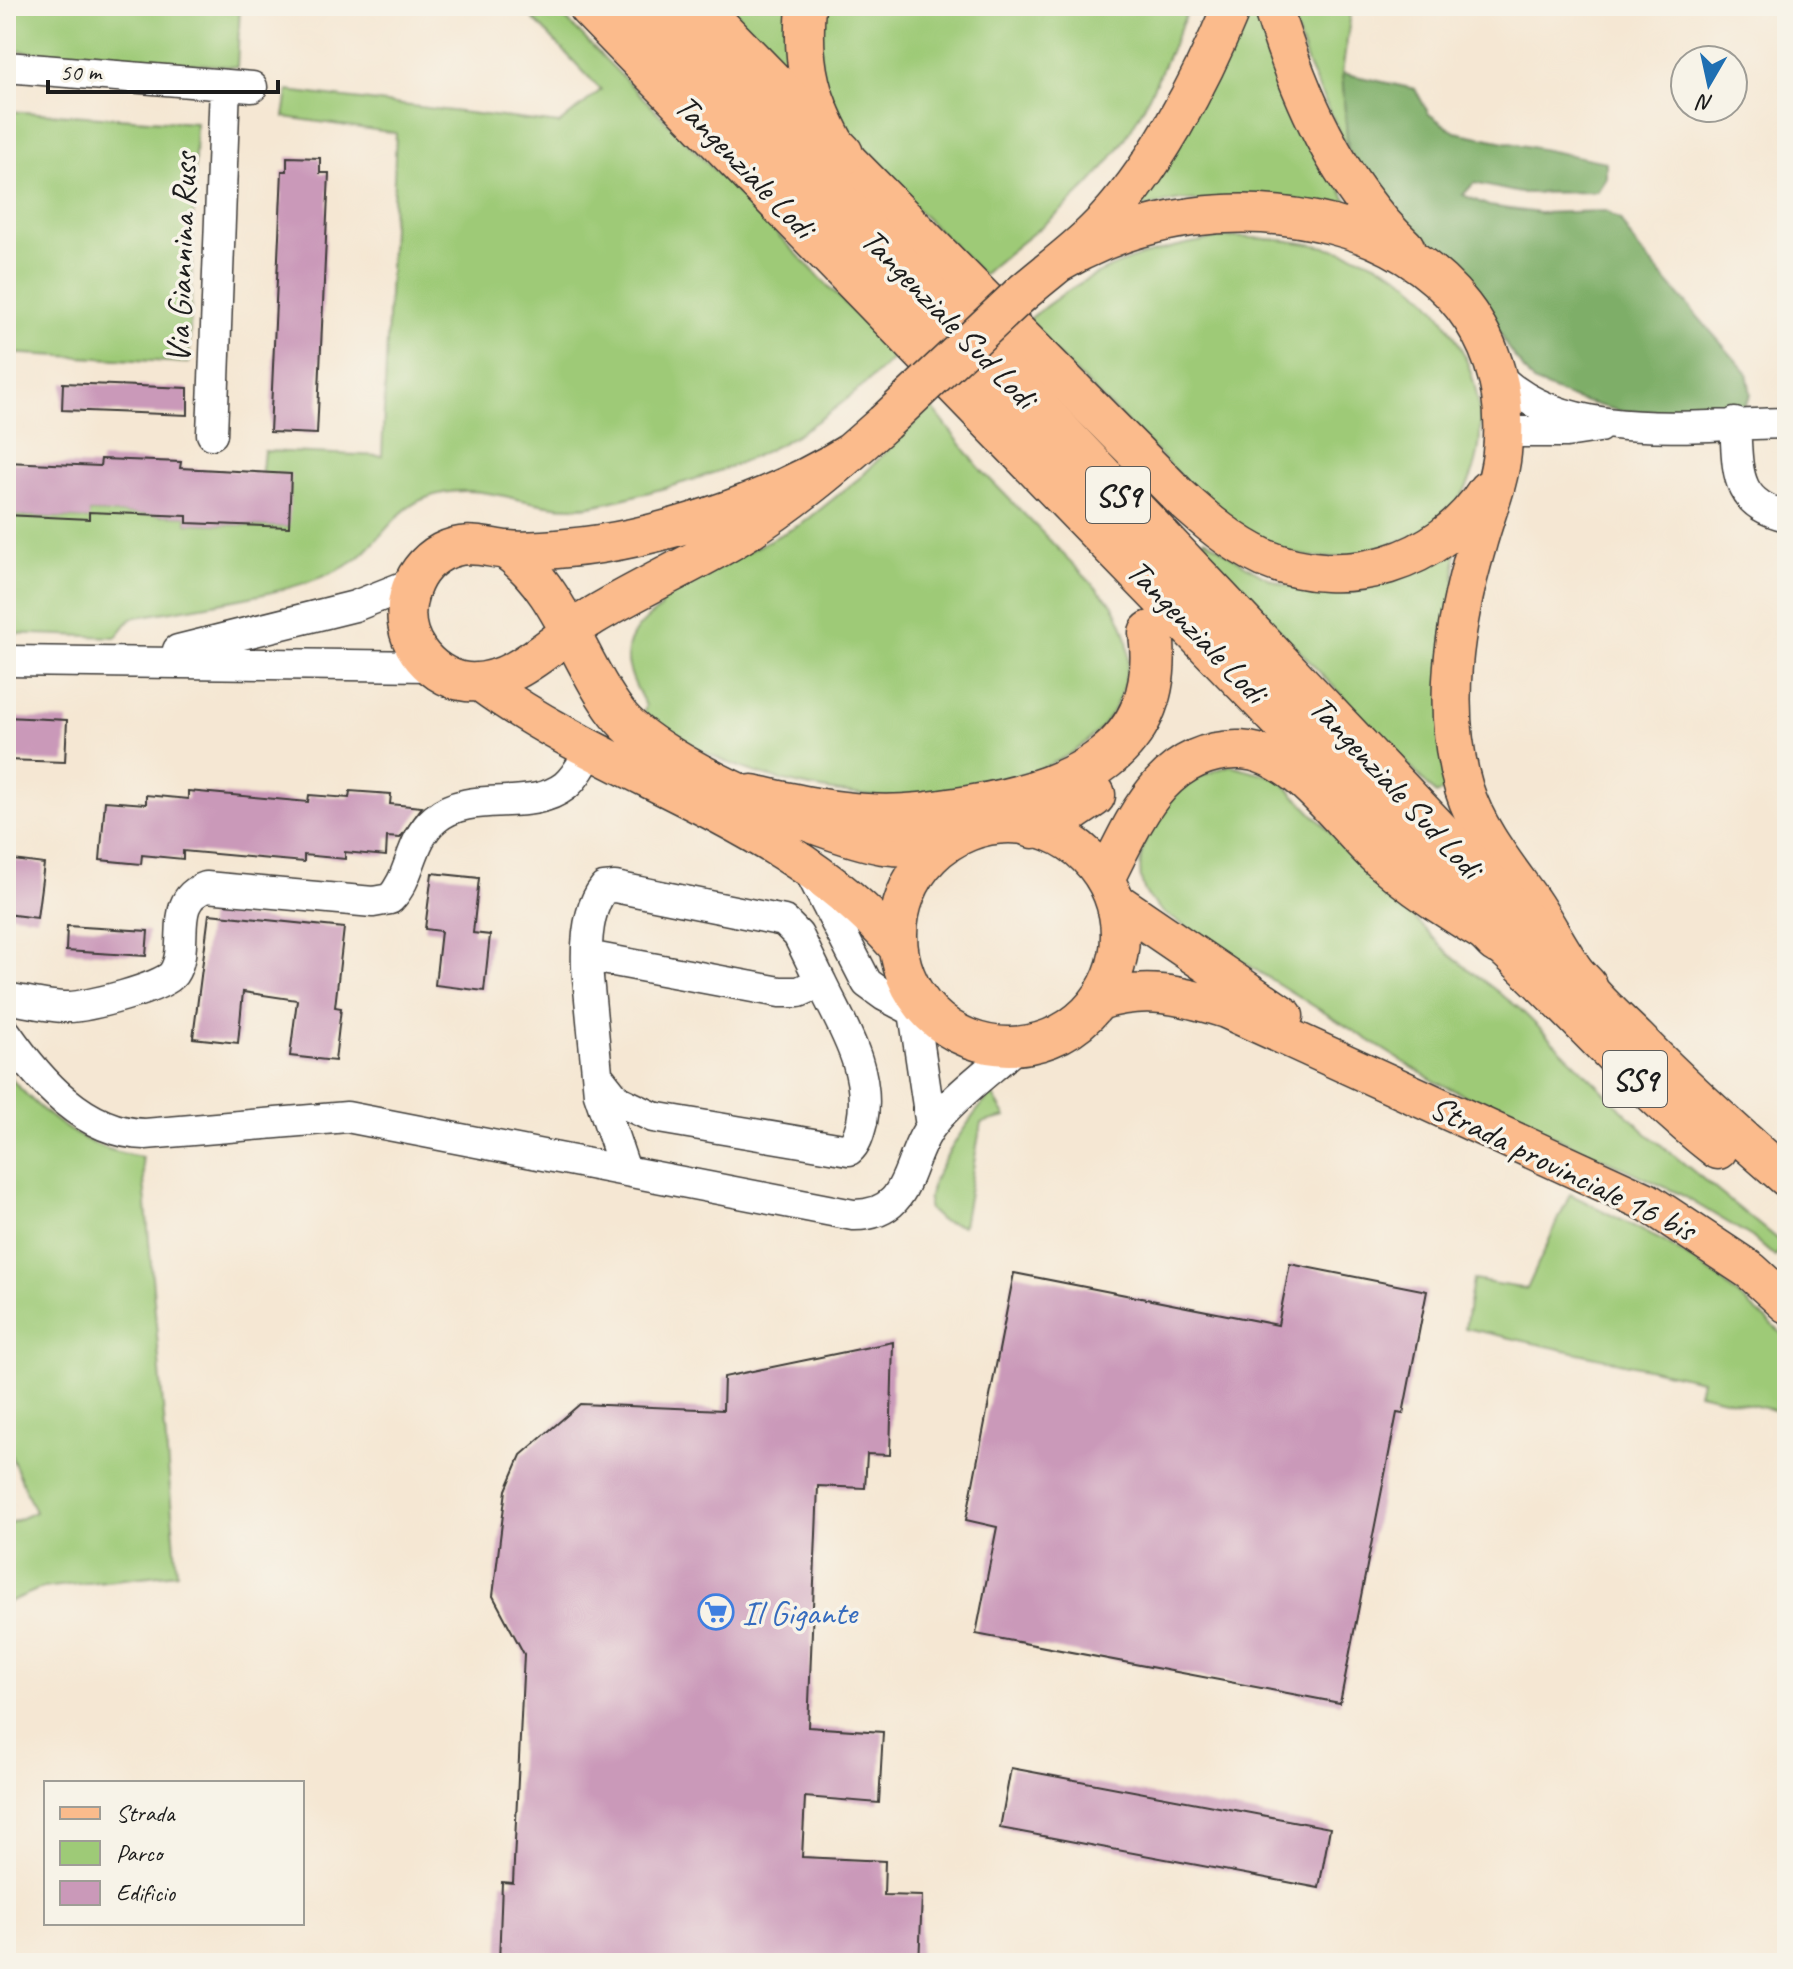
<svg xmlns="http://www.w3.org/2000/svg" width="1793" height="1969" font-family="Caveat,sans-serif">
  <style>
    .green { fill: #9eca77; stroke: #5d734a; stroke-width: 2 }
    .forest { fill: #7eae68; stroke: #4d6542; stroke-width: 2 }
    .building { fill: #ca99b9 }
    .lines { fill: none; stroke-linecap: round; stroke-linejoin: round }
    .minor-casing { stroke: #3d3a37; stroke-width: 33 }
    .major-casing { stroke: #3d3a37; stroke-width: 41 }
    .highway-casing { stroke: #3d3a37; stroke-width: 47 }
    .minor { stroke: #fff; stroke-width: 30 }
    .major { stroke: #fbbb8c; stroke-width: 38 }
    .highway { stroke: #fbbb8c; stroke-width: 44 }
    .major-bridge-casing { stroke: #3d3a37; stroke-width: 41; stroke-linecap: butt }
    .major-bridge { stroke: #fbbb8c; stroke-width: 38 }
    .labels { text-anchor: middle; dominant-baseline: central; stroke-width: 7; stroke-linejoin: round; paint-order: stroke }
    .shield { fill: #f7f3e8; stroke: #5e5c59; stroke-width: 2 }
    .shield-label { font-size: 32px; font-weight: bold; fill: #1c1c1c }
    .street-label { font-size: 34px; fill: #1c1c1c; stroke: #f7f3e8 }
    .shop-label { font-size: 34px; fill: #366cbe; stroke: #f7f3e8; text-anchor: start }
  </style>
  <rect width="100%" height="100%" fill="#f7f3e8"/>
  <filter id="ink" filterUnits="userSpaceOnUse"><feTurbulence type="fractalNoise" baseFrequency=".0125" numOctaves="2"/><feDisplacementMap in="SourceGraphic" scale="16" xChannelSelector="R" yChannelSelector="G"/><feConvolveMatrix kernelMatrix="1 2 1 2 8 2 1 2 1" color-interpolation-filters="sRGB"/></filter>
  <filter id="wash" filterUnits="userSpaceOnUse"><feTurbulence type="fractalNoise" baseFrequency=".006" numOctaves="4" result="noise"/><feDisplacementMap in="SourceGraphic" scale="32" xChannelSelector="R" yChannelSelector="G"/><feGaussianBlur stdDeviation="1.8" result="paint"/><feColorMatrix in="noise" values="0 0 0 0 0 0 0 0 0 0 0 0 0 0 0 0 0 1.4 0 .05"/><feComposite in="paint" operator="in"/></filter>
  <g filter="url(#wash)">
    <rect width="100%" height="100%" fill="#f5e7d3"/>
    <path class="green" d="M6,6H240L237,67L6,50Z
      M521,6H553L896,355C817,433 753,466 646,493C623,498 598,507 575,507C523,508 478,478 426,498C392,510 378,548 348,565C292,596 195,606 131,618L116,637L6,633V515L88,519L89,512L187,516V523L288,527L261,478L264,451L382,456L396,133L284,117L288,91L559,124L601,90Z
      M712,6H793L786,69Z
      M825,6H1190C1163,66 1140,129 1095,178C1062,215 1019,241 983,275L849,142C824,104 813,50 825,6Z
      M1243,6H1256L1352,212L1181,200L1130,210Z
      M1289,6H1352L1342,73L1348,150L1309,68Z
      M6,111L196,123L189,363L6,353Z
      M1225,237C1281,238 1346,244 1395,273C1477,322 1521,468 1428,529C1418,535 1405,539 1394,543C1367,555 1330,562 1300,555C1283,551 1237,529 1224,518C1200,500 1180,475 1159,454C1114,411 1070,367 1025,323C1089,268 1144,250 1225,237Z
      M931,406L981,470L1112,604C1128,631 1133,653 1124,684C1101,766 1009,782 936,792C918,794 899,799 881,797C794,789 714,768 643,714L646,706C622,663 616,638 661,608L659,596L802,524L863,475Z
      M1205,539C1225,551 1246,567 1268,578C1334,609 1398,582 1456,550L1448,789L1436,794L1198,545Z
      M1231,765L1278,778L1450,955L1520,1009L1644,1131L1784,1245L1775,1257L1752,1237L1678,1193L1436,1082L1164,913C1159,908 1151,901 1147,895C1129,865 1151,813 1175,792C1192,778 1211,772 1231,765Z
      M6,1073C44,1116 83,1149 142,1157L177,1573L42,1588L6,1603V1525L35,1512L6,1444Z
      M992,1094L1006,1117L981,1123L963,1226L941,1221L929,1210C921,1187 973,1111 992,1094Z
      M1570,1194L1665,1242L1716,1276L1787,1338V1413L1698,1393L1701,1380L1465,1328L1473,1280L1527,1289Z"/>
    <path class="forest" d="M1342,73L1415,89L1429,114L1455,132L1606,162V178L1597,192L1520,193L1474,183L1463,195L1489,206L1539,213L1605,211L1620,220L1636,246L1747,373L1751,394L1741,411H1619L1575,399L1533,382L1507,347L1486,302L1436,250L1388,210L1348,150Z"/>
    <g id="blocks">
      <path class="building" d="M287,157L320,158V173H329L317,434L270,432L282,171H287Z
        M63,383L188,388V415L62,410Z
        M101,459L181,462L180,468L291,474L289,527L187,523V516L89,512V519L6,515V462L100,466Z
        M6,717L67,720L65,762L6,760Z
        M188,791L308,802L309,795L349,798L350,791L391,794L390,804L422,807L400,838L387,837L386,856L345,852V859L304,855V862L183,851V859L142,855L141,864L100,860L105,801L146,804V795L188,799Z
        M6,859L44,864L37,918L6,914Z
        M432,873L479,878L473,933L490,935L484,991L435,985L441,931L425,929Z
        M209,914L344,928L335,1007L341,1008L335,1061L290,1056L297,1000L243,992L238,1043L193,1038Z
        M67,926L148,931L146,956L66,951Z
        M1290,1264L1427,1291L1403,1414L1397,1413L1340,1703L976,1634L997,1527L966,1520L1014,1273L1278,1325Z
        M893,1342L890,1455L867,1454L865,1488L818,1486L808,1727L883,1732L879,1803L805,1797L802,1857L885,1861L884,1895L922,1896L919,1963H499L502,1882L513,1883L524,1654L493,1596L506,1490L521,1455L580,1404L723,1410L724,1377Z
        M1011,1768L1330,1828L1319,1888L1000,1828Z"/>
    </g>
  </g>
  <g filter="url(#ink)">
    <use href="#blocks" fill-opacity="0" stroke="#3d3a37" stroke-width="2"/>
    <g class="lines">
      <defs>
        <path id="minor" d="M6,67L252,87
          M1497,375C1563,445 1700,424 1787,423
          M1735,423C1738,469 1733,504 1787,516
          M1504,432H1566L1599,427
          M212,434L225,85
          M178,650L355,606L413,583
          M6,661L430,666
          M811,874L867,983L885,996L954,1032
          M587,956L780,992H799L821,982L798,935L784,921L615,887L604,888C588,908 586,942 587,967L599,1094L625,1170
          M910,985L931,1126
          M6,998C26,1001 47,1007 68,1007C86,1007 163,988 173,974C192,946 166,901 206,887L373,902L390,899C412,877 409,841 435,819C471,788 529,814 565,786C576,777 583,763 590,751
          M6,1033C39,1080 84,1133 145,1134L347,1117L853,1215C913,1216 904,1161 932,1125C953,1097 991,1070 1018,1045
          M598,1076L617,1100L653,1117L849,1150C857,1143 859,1133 862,1122C872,1071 842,1026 821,982"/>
        <path id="major" d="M806,6C801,67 811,101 841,154L1180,497C1205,520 1232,543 1264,558C1344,592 1440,564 1487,490
          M1272,6C1299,94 1337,183 1405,247
          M1059,263C1141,215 1239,201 1333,225C1442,253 1514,337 1502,453C1499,484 1485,515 1477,545C1454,624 1440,709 1464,789C1477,831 1506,866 1531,901C1550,929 1565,961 1586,987C1601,1006 1620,1022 1637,1039C1685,1088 1735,1133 1787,1178
          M1020,295C1045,273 1072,254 1095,231C1152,176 1202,79 1232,6
          M851,452C774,500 658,540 567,548C547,550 526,552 507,550C483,547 465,540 442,552C408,570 395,619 418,651C429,667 447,680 467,682C514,686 555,639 593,616C638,589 686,567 731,541C786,508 836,466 884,423
          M506,550C560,587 579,664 618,714C655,763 821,834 883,845C903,848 922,847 943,845
          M480,682C613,780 788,819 898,947
          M898 935a111 111 0 1 1 222 0a111 111 0 1 1-222 0Z
          M1105,879C1135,820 1162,748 1240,750C1296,752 1341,824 1380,859C1404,880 1431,899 1458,916C1471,925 1487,932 1499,943C1574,1010 1638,1088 1718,1150
          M1115,901L1284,1016
          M1099,1001C1145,986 1181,995 1226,1009L1647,1202L1751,1271L1787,1304"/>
        <path id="highway" d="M590,6L1497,941
          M648,6L998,368L1585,987
          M696,6L841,154
          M752,797C790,805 827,814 866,816C903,819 939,813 975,807C1072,790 1166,751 1151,633
          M1033,826L1068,812L1093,795"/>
      </defs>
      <use href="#minor" class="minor-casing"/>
      <use href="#major" class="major-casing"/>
      <use href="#highway" class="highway-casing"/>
      <use href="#minor" class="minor"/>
      <use href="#major" class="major"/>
      <use href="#highway" class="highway"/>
      <defs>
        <path id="major-bridge" d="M884,423L1020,295"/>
      </defs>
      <use href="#major-bridge" class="major-bridge-casing"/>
      <use href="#major-bridge" class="major-bridge"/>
    </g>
  </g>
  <defs>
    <symbol id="supermarket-ring" viewBox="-11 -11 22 22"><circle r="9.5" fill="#f7f3e8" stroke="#3f7fe0" stroke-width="1.5"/><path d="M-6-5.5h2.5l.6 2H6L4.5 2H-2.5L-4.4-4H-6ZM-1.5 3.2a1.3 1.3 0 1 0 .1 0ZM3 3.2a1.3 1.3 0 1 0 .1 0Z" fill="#3f7fe0"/></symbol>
  </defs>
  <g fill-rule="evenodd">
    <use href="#supermarket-ring" x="696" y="1592" width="40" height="40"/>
  </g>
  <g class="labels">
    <g class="shield">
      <rect x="1086" y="467" width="64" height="56" rx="6"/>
      <rect x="1603" y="1051" width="64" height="56" rx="6"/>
    </g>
    <g class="shield-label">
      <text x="1118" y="495">SS9</text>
      <text x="1635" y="1079">SS9</text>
    </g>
    <g class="street-label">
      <text transform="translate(745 166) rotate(46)">Tangenziale Lodi</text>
      <text transform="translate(181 258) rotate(-88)">Via Giannina Russ</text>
      <text transform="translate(949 318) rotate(46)">Tangenziale Sud Lodi</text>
      <text transform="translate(1197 631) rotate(46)">Tangenziale Lodi</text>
      <text transform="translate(1396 787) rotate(47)">Tangenziale Sud Lodi</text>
      <text transform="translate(1563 1168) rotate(26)">Strada provinciale 16 bis</text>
    </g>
    <g class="shop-label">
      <text x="742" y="1612">Il Gigante</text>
    </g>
  </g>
  <rect width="1793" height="1969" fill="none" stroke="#f7f3e8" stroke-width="32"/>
  <rect x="44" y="1781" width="260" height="144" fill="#f7f3e8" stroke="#9f9d96" stroke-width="2"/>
  <rect x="60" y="1807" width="40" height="12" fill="#fbbb8c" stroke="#9f9d96" stroke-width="2"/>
  <text x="116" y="1821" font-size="24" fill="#1c1c1c">Strada</text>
  <rect x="60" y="1841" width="40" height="24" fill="#9eca77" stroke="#9f9d96" stroke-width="2"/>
  <text x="116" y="1861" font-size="24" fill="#1c1c1c">Parco</text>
  <rect x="60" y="1881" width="40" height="24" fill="#ca99b9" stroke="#9f9d96" stroke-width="2"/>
  <text x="116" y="1901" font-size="24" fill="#1c1c1c">Edificio</text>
  <g transform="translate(1709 84) rotate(189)"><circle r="38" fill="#f7f3e8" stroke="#9f9d96" stroke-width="2"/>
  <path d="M0-6L14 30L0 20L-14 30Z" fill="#1f6fb2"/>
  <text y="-12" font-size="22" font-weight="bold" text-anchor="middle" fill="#1c1c1c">N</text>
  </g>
  <path d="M48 80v12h230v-12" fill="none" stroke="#1c1c1c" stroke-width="4"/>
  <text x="60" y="80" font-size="24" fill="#1c1c1c" stroke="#f7f3e8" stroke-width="6" paint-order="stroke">50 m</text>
</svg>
